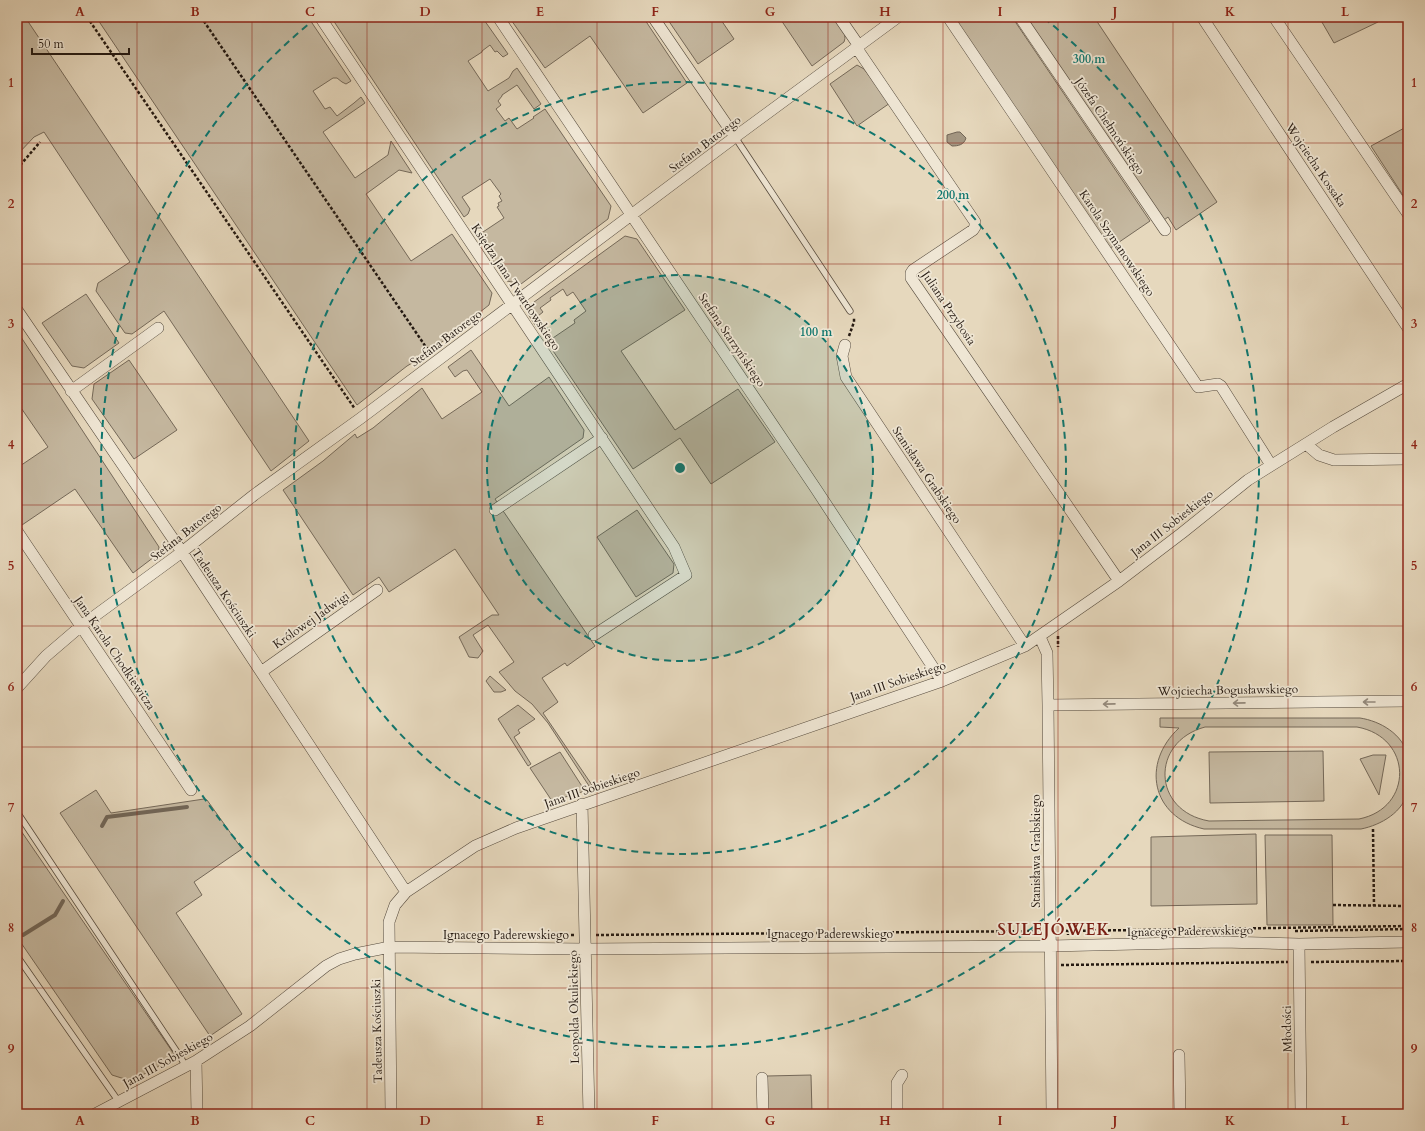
<svg xmlns="http://www.w3.org/2000/svg" width="1425" height="1131" font-family="Cardo,serif">
  <style>
    .green { fill: #c5b8a0; stroke: #756959; fill-rule: evenodd }
    .water { fill: #a49783; stroke: #716556 }
    .lines { fill: none; stroke-linecap: round; stroke-linejoin: round }
    .stream { stroke: #716556; stroke-width: 4 }
    .lane-casing { stroke: #554a3d; stroke-width: 7 }
    .street-casing { stroke: #554a3d; stroke-width: 12 }
    .path { stroke: #251a12; stroke-width: 2.5; stroke-dasharray: 3 2; stroke-linecap: butt }
    .lane { stroke: #efe6d4; stroke-width: 5.5 }
    .street { stroke: #efe6d4; stroke-width: 11 }
    .oneway { stroke: #948a7d }
    .grid { fill: none; stroke: #8f2418; stroke-width: 1; stroke-opacity: 0.55 }
    .ring { fill: none; stroke: #0f766e; stroke-width: 2; stroke-dasharray: 7 5 }
    .labels { text-anchor: middle; dominant-baseline: central; stroke-width: 3.5; stroke-linejoin: round; paint-order: stroke }
    .street-label { font-size: 12px; fill: #251a12; stroke: #efe6d4 }
    .district-label { font-size: 16px; font-weight: bold; letter-spacing: 1px; fill: #7a1f14; stroke: #efe6d4 }
    .centre { fill: #0f766e; stroke: #efe6d4; stroke-width: 2 }
    .ring-label { font-size: 12px; text-anchor: middle; font-weight: bold; fill: #0f766e; stroke: #efe6d4; stroke-width: 3.5; stroke-linejoin: round; paint-order: stroke }
    .neatline { fill: none; stroke: #8f2418; stroke-width: 1.5 }
    .grid-label { font-size: 13px; text-anchor: middle; font-weight: bold; fill: #8f2418 }
  </style>
  <rect width="100%" height="100%" fill="#e6d8bd"/>
  <filter id="stains"><feTurbulence type="fractalNoise" baseFrequency=".005" numOctaves="4"/><feColorMatrix values="0 0 0 0 .2 0 0 0 0 .09 0 0 0 0 .02 0 0 0 .5 -.17"/></filter>
  <radialGradient id="worn" r=".72"><stop offset=".6" stop-color="#630" stop-opacity="0"/><stop offset="1" stop-color="#630" stop-opacity=".3"/></radialGradient>
  <path class="green" d="M17,17H25L309,441L271,471L164,311L132,334L125,333L96,291L98,283L130,262L44,132L34,137L17,155Z
    M96,17H308L351,81L346,84L342,82L337,78H333L313,91L325,109L330,107L337,116L354,103L361,97L365,103L323,132L355,178L388,155L391,141L412,173L399,170L366,194L411,261L452,234L492,293L489,305L424,356L407,366L357,405Z
    M331,17H427L428,18L430,17H482L508,54L503,57L497,51L495,52L490,45L482,51V52L468,61L488,91L509,78L513,71L517,68L541,104L534,109L517,85L502,95V96L498,101L501,105L496,109L505,121L509,118L517,129L534,118L533,117L545,109L611,206L608,219L521,284L507,281L477,236L504,218L497,207L499,206L498,203L502,201L499,196L501,194L490,179L462,197L470,209L468,214L464,217Z
    M509,17H643L687,83L643,113L590,36L545,68Z
    M666,17H719L734,39L698,64Z
    M779,17H834C839,24 848,33 844,42L812,66Z
    M953,17H1012L1150,221L1109,249Z
    M1026,17H1094L1217,202L1176,230L1168,217L1164,220Z
    M1319,17H1376L1378,22L1334,43Z
    M857,65L864,69L890,103L857,126L830,84Z
    M1408,126V203L1371,146Z
    M625,236L637,239L685,310L621,351L675,430L738,389L775,442L711,484L680,438L633,469L547,342L575,323L574,320L586,311L573,292L567,296L563,289L550,298L551,300L540,308L543,312L538,316L543,324L537,328L528,314L530,305Z
    M86,294L119,343L84,368L72,366L42,323Z
    M17,331L159,547L158,554L133,573L75,489L22,525L17,518V468L48,447L17,402Z
    M471,350L509,406L549,377L584,430L583,438L495,499L595,646L567,666L565,663L542,678L558,702L543,713L594,788L591,789L548,723L532,704L515,691L499,672L514,662L488,625L473,635L483,651L478,658L469,657L459,637L492,615H499L455,549L389,592L379,577L353,595L283,490L323,461L355,434L357,438L373,428L422,388L442,419L482,392L467,370L463,371L455,377L448,367Z
    M129,360L177,430L134,459L92,399L94,384Z
    M637,510L674,564L673,573L636,597L597,537Z
    M490,676L506,690L501,692H494L486,681Z
    M518,705L535,719L518,730L520,733L514,737L531,764L528,766L498,719Z
    M1160,718H1360C1380,721 1403,734 1408,756C1409,762 1408,769 1408,775C1408,779 1409,785 1408,790C1404,812 1381,825 1361,829H1204C1151,817 1141,763 1179,728L1160,727ZM1205,727H1357C1413,737 1414,808 1359,819L1209,821C1152,811 1150,742 1205,727Z
    M1323,751L1324,801L1210,803L1209,752Z
    M560,752L585,791L552,801L530,768Z
    M1373,755H1386L1379,795L1360,759Z
    M96,790L111,813L204,799L207,800L242,849L194,882L202,895L176,913L242,1014L210,1036L60,813Z
    M17,825L176,1057L131,1081L112,1075L17,937Z
    M1256,834L1257,904L1151,906V837Z
    M1265,835H1332L1333,925H1267Z
    M811,1075L812,1114H767V1076Z"/>
  <path class="water" d="M957,132H960L966,138C964,145 958,146 952,146L947,142V135Z"/>
  <g class="lines">
    <path class="stream" d="M102,826L107,817L187,807
      M23,935L55,915L63,901"/>
    <defs>
      <path id="lane" d="M735,137L850,311
        M17,812L181,1058L186,1067
        M17,956L119,1102"/>
      <path id="street" d="M320,17L674,547L686,575L594,635
        M498,17L816,489L942,681
        M653,17L735,137
        M839,17L859,46
        M948,17L1198,387L1218,384L1221,386L1271,465
        M1020,17L1165,230
        M1202,17L1408,328
        M1274,17L1408,214
        M856,47L975,222V227L973,230L913,270L911,273V278L1119,581
        M17,310L182,552L406,892
        M845,345L842,356L846,377L1025,646
        M71,391L158,328
        M1306,444L1319,455L1334,460L1408,459
        M495,510L602,438
        M17,531L191,790
        M1040,637L1047,653L1048,705L1052,1114
        M261,672L377,590
        M17,688L46,656L81,626L182,552L254,495L361,418L735,137L898,17
        M1048,705L1408,701
        M582,804L589,1114
        M1299,944L1301,1114
        M1179,1055L1180,1114
        M196,1061L197,1114
        M762,1078L763,1114
        M95,1114L196,1061L250,1026L326,966L339,959L355,954L390,947L586,949L1050,946L1222,942L1299,944L1408,942
        M391,1114L389,922L395,905L406,892L475,846L516,828L942,681L1025,646L1119,581L1182,533L1248,480L1333,427L1408,384
        M897,1114V1083L902,1075"/>
    </defs>
    <use href="#lane" class="lane-casing"/>
    <use href="#street" class="street-casing"/>
    <path class="path" d="M87,17L355,409
      M201,17L430,353
      M17,169L40,142
      M849,336L854,322V318
      M1058,636V647
      M1373,829L1374,906
      M1333,905L1407,906L1408,924
      M1061,930L1068,931V935
      M1068,931L1408,926
      M1295,931L1408,929
      M516,935H575
      M596,935L1039,931
      M1311,962L1408,961
      M1061,965L1288,962"/>
    <use href="#lane" class="lane"/>
    <use href="#street" class="street"/>
  </g>
  <defs><path id="oneway-shaft" d="M-6 0H5M1.5-3L5.5 0L1.5 3" fill="none" stroke-width="1.6" stroke-linecap="round" stroke-linejoin="round"/></defs>
  <g class="oneway">
    <use href="#oneway-shaft" transform="translate(1369 702) rotate(180)"/>
    <use href="#oneway-shaft" transform="translate(1239 703) rotate(179)"/>
    <use href="#oneway-shaft" transform="translate(1109 704) rotate(179)"/>
  </g>
  <path class="grid" d="M137,17V1114M252,17V1114M367,17V1114M482,17V1114M597,17V1114M712,17V1114M828,17V1114M943,17V1114M1058,17V1114M1173,17V1114M1288,17V1114M17,143H1408M17,264H1408M17,384H1408M17,505H1408M17,626H1408M17,747H1408M17,867H1408M17,988H1408"/>
  <circle cx="680" cy="468" r="193" fill="#0f766e" fill-opacity=".12"/>
  <g class="ring">
    <circle cx="680" cy="468" r="193"/>
    <circle cx="680" cy="468" r="386"/>
    <path d="M1044 18A579 579 0 1 1 316 18"/>
  </g>
  <g class="labels">
    <g class="street-label">
      <text transform="translate(1110 126) rotate(56)">Józefa Chełmońskiego</text>
      <text transform="translate(705 144) rotate(-37)">Stefana Batorego</text>
      <text transform="translate(1316 165) rotate(56)">Wojciecha Kossaka</text>
      <text transform="translate(1117 243) rotate(56)">Karola Szymanowskiego</text>
      <text transform="translate(516 287) rotate(56)">Księdza Jana Twardowskiego</text>
      <text transform="translate(949 308) rotate(56)">Juliana Przybosia</text>
      <text transform="translate(446 338) rotate(-37)">Stefana Batorego</text>
      <text transform="translate(732 340) rotate(56)">Stefana Starzyńskiego</text>
      <text transform="translate(927 475) rotate(56)">Stanisława Grabskiego</text>
      <text transform="translate(1172 523) rotate(-38)">Jana III Sobieskiego</text>
      <text transform="translate(186 532) rotate(-38)">Stefana Batorego</text>
      <text transform="translate(224 593) rotate(56)">Tadeusza Kościuszki</text>
      <text transform="translate(311 620) rotate(-35)">Królowej Jadwigi</text>
      <text transform="translate(115 653) rotate(56)">Jana Karola Chodkiewicza</text>
      <text transform="translate(898 681) rotate(-19)">Jana III Sobieskiego</text>
      <text transform="translate(1228 690) rotate(-1)">Wojciecha Bogusławskiego</text>
      <text transform="translate(592 788) rotate(-19)">Jana III Sobieskiego</text>
      <text transform="translate(1036 851) rotate(-90)">Stanisława Grabskiego</text>
      <text transform="translate(1190 931) rotate(-1)">Ignacego Paderewskiego</text>
      <text x="830" y="934">Ignacego Paderewskiego</text>
      <text x="506" y="935">Ignacego Paderewskiego</text>
      <text transform="translate(574 1007) rotate(-91)">Leopolda Okulickiego</text>
      <text transform="translate(1287 1029) rotate(-91)">Młodości</text>
      <text transform="translate(377 1031) rotate(-91)">Tadeusza Kościuszki</text>
      <text transform="translate(168 1060) rotate(-29)">Jana III Sobieskiego</text>
    </g>
    <g class="district-label">
      <text x="1054" y="930">SULEJÓWEK</text>
    </g>
  </g>
  <circle cx="680" cy="468" r="6" class="centre"/>
  <g class="ring-label">
    <text x="1089" y="63">300 m</text>
    <text x="953" y="199">200 m</text>
    <text x="816" y="336">100 m</text>
  </g>
  <rect width="1425" height="1131" fill="none" stroke="#e6d8bd" stroke-width="44"/>
  <path d="M32 48v6h97v-6" fill="none" stroke="#251a12" stroke-width="2"/>
  <text x="38" y="48" font-size="12" fill="#251a12" stroke="#efe6d4" stroke-width="3" paint-order="stroke">50 m</text>
  <rect x="22" y="22" width="1381" height="1087" class="neatline"/>
  <g class="grid-label">
    <text x="80" y="16">A</text>
    <text x="195" y="16">B</text>
    <text x="310" y="16">C</text>
    <text x="425" y="16">D</text>
    <text x="540" y="16">E</text>
    <text x="655" y="16">F</text>
    <text x="770" y="16">G</text>
    <text x="885" y="16">H</text>
    <text x="1000" y="16">I</text>
    <text x="1115" y="16">J</text>
    <text x="1230" y="16">K</text>
    <text x="1345" y="16">L</text>
    <text x="11" y="87">1</text>
    <text x="1414" y="87">1</text>
    <text x="11" y="208">2</text>
    <text x="1414" y="208">2</text>
    <text x="11" y="328">3</text>
    <text x="1414" y="328">3</text>
    <text x="11" y="449">4</text>
    <text x="1414" y="449">4</text>
    <text x="11" y="570">5</text>
    <text x="1414" y="570">5</text>
    <text x="11" y="691">6</text>
    <text x="1414" y="691">6</text>
    <text x="11" y="812">7</text>
    <text x="1414" y="812">7</text>
    <text x="11" y="932">8</text>
    <text x="1414" y="932">8</text>
    <text x="11" y="1053">9</text>
    <text x="1414" y="1053">9</text>
    <text x="80" y="1125">A</text>
    <text x="195" y="1125">B</text>
    <text x="310" y="1125">C</text>
    <text x="425" y="1125">D</text>
    <text x="540" y="1125">E</text>
    <text x="655" y="1125">F</text>
    <text x="770" y="1125">G</text>
    <text x="885" y="1125">H</text>
    <text x="1000" y="1125">I</text>
    <text x="1115" y="1125">J</text>
    <text x="1230" y="1125">K</text>
    <text x="1345" y="1125">L</text>
  </g>
  <rect width="100%" height="100%" filter="url(#stains)"/>
  <rect width="100%" height="100%" fill="url(#worn)"/>
</svg>
